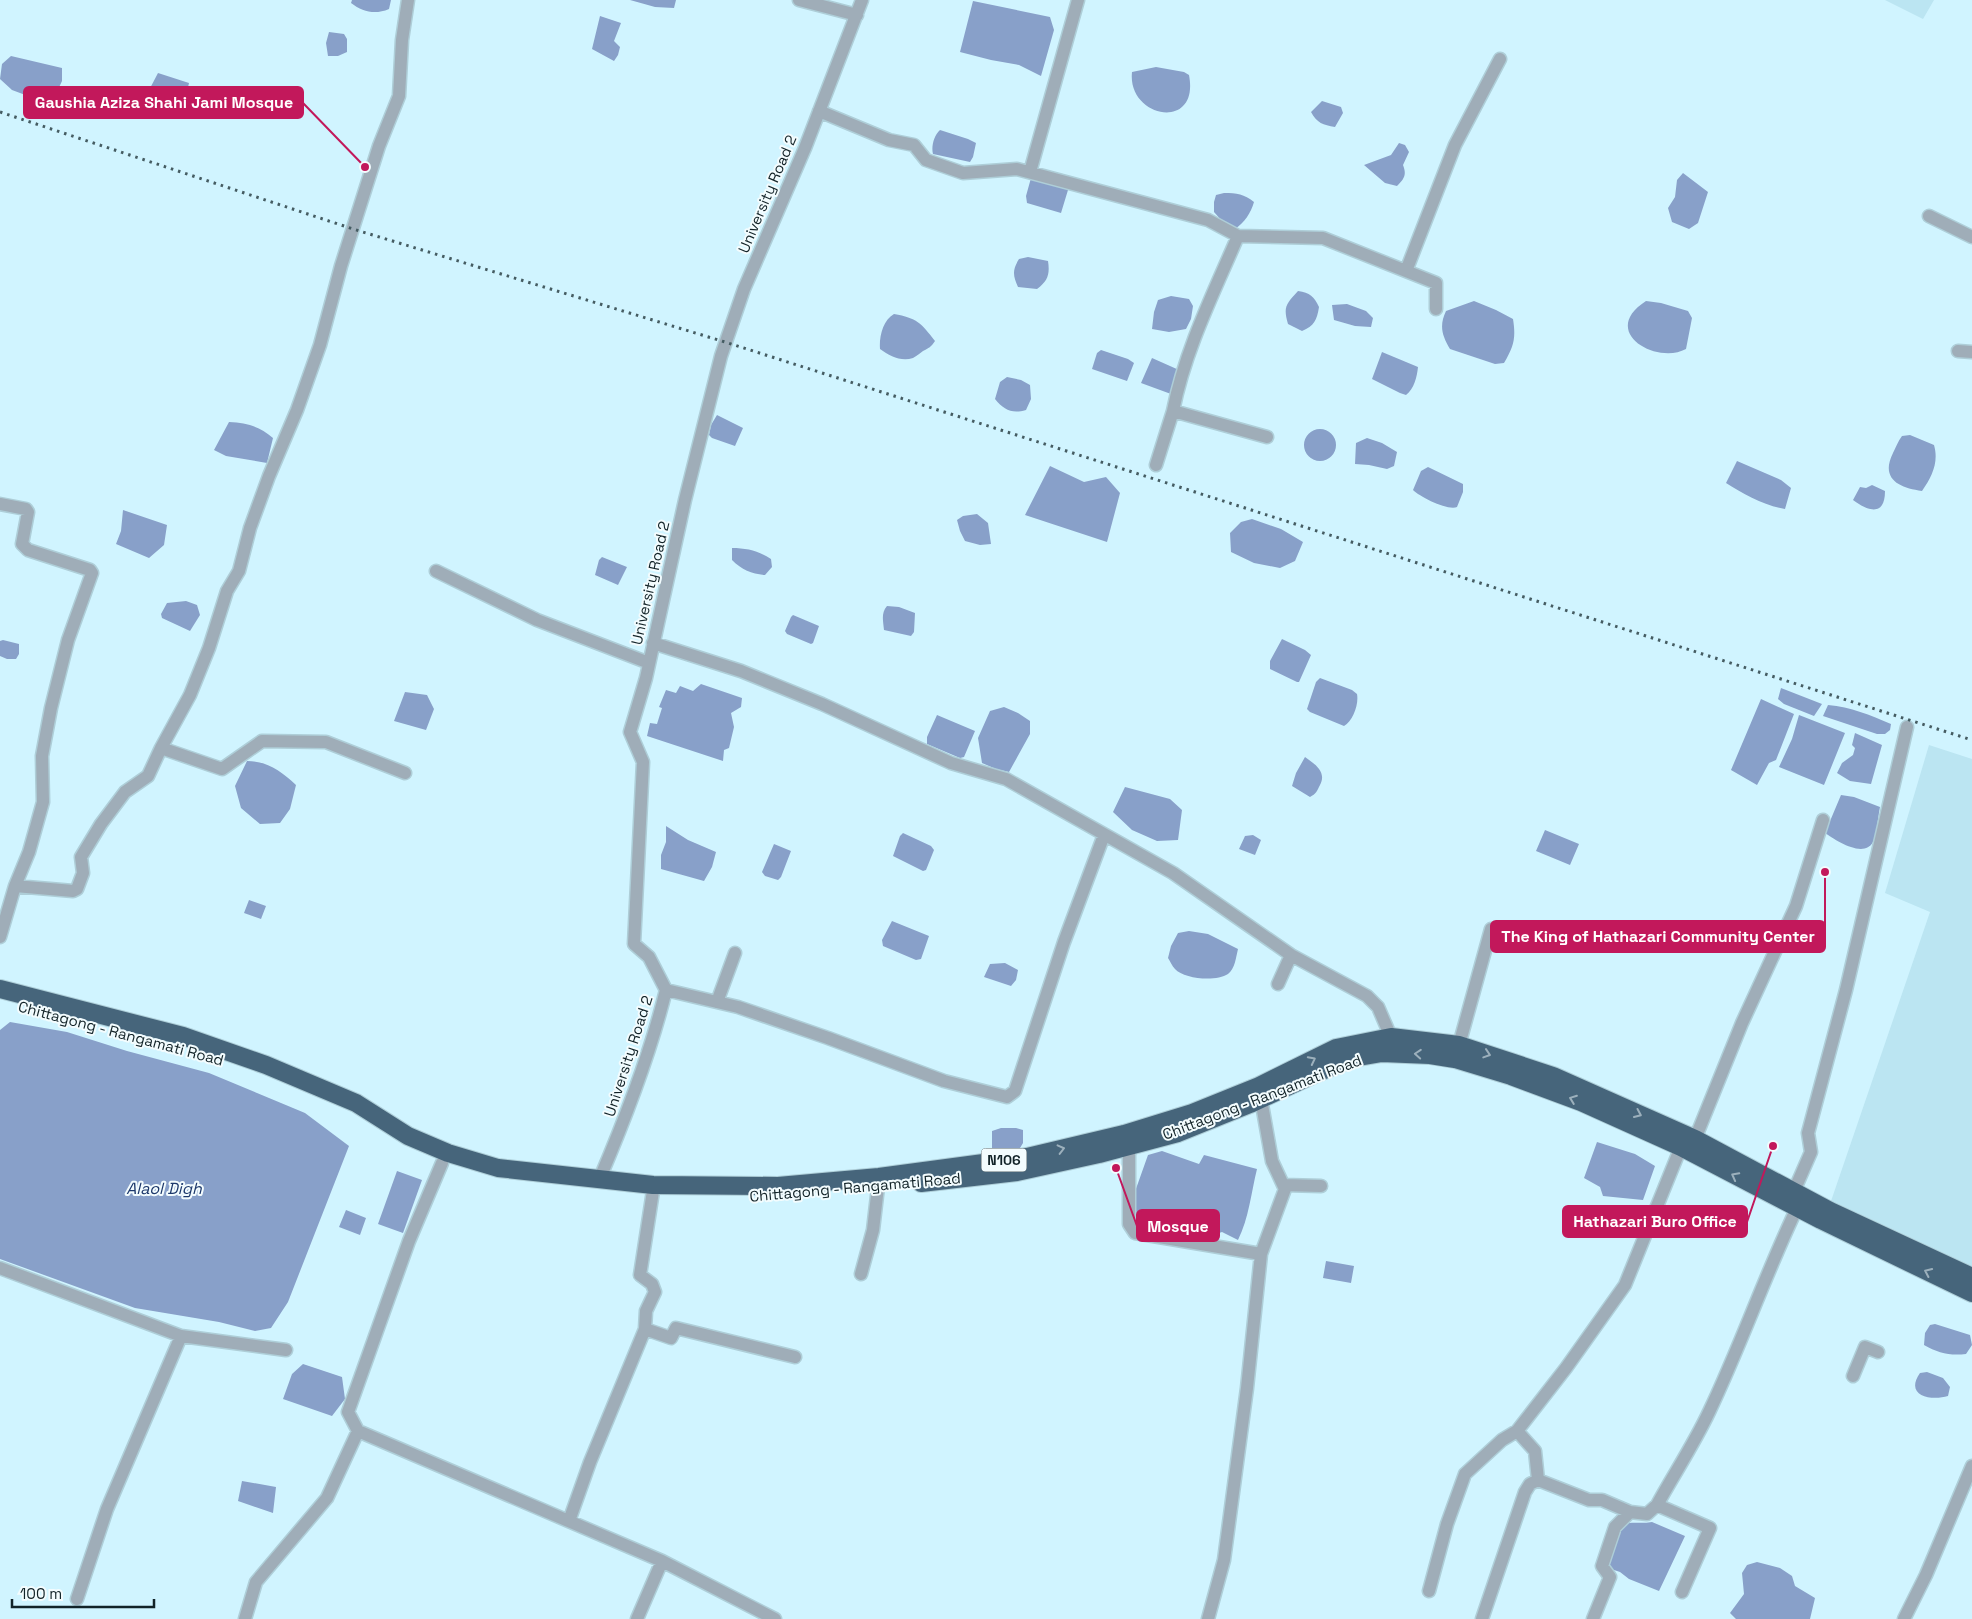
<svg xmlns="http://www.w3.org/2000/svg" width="1972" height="1619" font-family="'Space Grotesk',sans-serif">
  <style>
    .built { fill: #bbe5f2 }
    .water { fill: #88a0c9 }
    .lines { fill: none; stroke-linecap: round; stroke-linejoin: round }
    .minor-casing { stroke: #aeced8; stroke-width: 15 }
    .highway-casing { stroke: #aeced8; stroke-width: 20 }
    .minor { stroke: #9fadb8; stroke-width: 12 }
    .highway { stroke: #46657b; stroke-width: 18 }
    .rail { stroke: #455c62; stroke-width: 3; stroke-dasharray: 2.5 5; stroke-linecap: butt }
    .oneway { stroke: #9cb0bc }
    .labels { text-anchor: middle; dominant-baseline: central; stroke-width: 4; stroke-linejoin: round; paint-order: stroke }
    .shield { fill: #f3fcfe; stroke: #566468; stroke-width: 1 }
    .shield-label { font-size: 14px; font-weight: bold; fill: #122328 }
    .street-label { font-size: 15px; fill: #122328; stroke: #f3fcfe }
    .water-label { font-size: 16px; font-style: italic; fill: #1c386b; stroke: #f3fcfe }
    .leader { fill: none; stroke: #c2185b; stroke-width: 2 }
    .callout-dot { fill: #c2185b; stroke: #f3fcfe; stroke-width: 2 }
    .callout { fill: #c2185b; stroke: #c2185b; stroke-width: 2 }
    .callout-label { font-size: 16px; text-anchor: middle; font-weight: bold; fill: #fff }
  </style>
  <rect width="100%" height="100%" fill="#d0f4ff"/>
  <path class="built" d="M1885,0H1934L1923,19Z
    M1929,745L1972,759V1269L1830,1204L1930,912L1885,893Z"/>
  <path class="water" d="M352,0H391L389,9C375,15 363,12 351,3Z
    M630,0H676L674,8L655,7Z
    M973,1L1050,17L1054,30L1041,76L1019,65L991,60L960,52Z
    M600,16L621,23L614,41L620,47L618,55L614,61L592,49Z
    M329,32L344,34L347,39V52L338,56H328L326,43Z
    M11,56L62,68V81L54,98L44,102L12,90L0,79L2,64Z
    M1156,67L1184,72L1189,75C1200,132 1127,118 1132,72Z
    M158,73L189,83L182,113L172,116L161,112L158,103L147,94Z
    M1322,101L1341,107L1343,113L1335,127C1323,125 1317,123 1311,112Z
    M940,130L968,139L976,143L973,157L970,162L933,154C931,147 934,135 940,130Z
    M1399,143L1405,145L1409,152L1403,165C1407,175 1404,179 1397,186L1385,183L1364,165L1391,155Z
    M1683,173L1708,192L1698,223L1689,229L1672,222L1668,208L1675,197L1677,180Z
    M1031,178L1066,187L1068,190L1061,213L1027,203L1026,196Z
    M1224,193C1237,193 1244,194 1254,202C1251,213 1244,223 1235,229L1222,221L1214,212V202L1216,195Z
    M1028,257L1048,261C1050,274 1048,281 1037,289L1018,287C1013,276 1012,270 1019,259Z
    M1298,291C1310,293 1314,296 1319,307C1317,320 1314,326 1302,331L1288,324C1283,307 1286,304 1298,291Z
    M1171,296L1189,299L1193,306L1191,319L1186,329L1169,332L1152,329L1154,312L1158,300Z
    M1474,301L1496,310L1513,319C1516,338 1514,346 1504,363L1495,364L1450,349C1442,335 1439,326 1446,311Z
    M1646,301L1661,303L1688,311L1692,318L1686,349C1657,365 1598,332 1646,301Z
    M1347,304L1366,311L1373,318L1371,327L1355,326L1334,320L1332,305Z
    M894,314C917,318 921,323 935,341C931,347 929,348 923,351C920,353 917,356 913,358C901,362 890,356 880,349C879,337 883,320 894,314Z
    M1101,350L1128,359L1134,363L1127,381L1092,369L1097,353Z
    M1382,352L1418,367C1417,377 1414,389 1406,395L1400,393L1372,379Z
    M1152,358L1179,370L1171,394L1141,383Z
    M1007,377L1021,380L1030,385L1031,399L1026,410C1012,414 1004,410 995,399L1000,382Z
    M717,415L743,428L735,446L712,438L709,435L711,425Z
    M229,422C247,423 259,426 273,438L267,463L226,456L214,450Z
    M1304 445a16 16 0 1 1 32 0a16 16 0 1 1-32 0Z
    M1910,435L1934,445C1939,462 1932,477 1922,491C1899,488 1880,479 1893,453C1896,447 1898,441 1902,436Z
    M1367,438L1382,443L1397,452L1394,466L1387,469L1369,465L1355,464L1356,443Z
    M1737,461L1781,480L1791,488L1785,509C1765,506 1743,494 1726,483Z
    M1050,466L1084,482L1106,477L1120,493L1107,542L1025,515Z
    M1428,467L1463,484V492L1457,507C1448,511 1420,497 1413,490L1421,471Z
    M1872,485L1885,491C1885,516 1869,512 1853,500L1860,487L1866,488Z
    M123,510L167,525L164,545L149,558L116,544L121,531Z
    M977,514L988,523L991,544L980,545L965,541L960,531L957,520L963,516Z
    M1252,519L1281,529L1303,542L1295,561L1280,568L1254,563L1231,552L1230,533L1241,522Z
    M732,548C747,548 759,551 771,559L772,567L765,575C752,574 742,570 732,560Z
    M602,557L627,567L618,585L595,575L599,560Z
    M186,601L197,605L200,615L190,631L162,618L161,614L167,603Z
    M887,606L899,607L915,613L914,632L911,636L884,630C883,620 881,613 887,606Z
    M793,615L819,626L813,643L811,644L787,634L785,631L791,617Z
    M1282,639L1305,650L1311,655L1299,682H1297L1270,669V661Z
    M3,640L19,644V654L16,659H7L0,656V641Z
    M1320,678L1352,690L1357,694C1359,704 1353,721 1344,726L1310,712L1307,709L1316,682Z
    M701,684L742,698L741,707L731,713L734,727L729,748L724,750L723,761L647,736L650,723L657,724L662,708L659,707L666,690L676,693L680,686L693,691Z
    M1781,688L1822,704L1814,716L1784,704L1778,699Z
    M405,692L427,695L434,709L426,730L394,721Z
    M1761,699L1794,714L1776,760L1769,763L1757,785L1731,770Z
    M1828,705C1851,707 1870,715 1891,724L1890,730L1885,734H1877L1823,716Z
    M1004,707L1018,713L1030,721V734L1009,772L996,769L982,763L978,738L990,711Z
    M937,715L975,731L964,757L960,758L927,744V737Z
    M1799,715L1845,733L1824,785L1779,767L1792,739Z
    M1855,733L1882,745L1871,784L1850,781L1837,773L1842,763L1853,755L1855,748L1852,745Z
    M1305,757C1315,764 1327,772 1320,785C1317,791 1316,794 1310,797L1292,786L1296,773Z
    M247,761C267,761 281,771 296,785L290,809L280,823L260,824L241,808L235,786Z
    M1125,787L1170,799L1182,810L1178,840L1157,841L1132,830L1113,812Z
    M1841,795L1854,797L1880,807C1878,816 1877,834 1873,842C1864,859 1835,840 1825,833Z
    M666,826L688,840L716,852L712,867L704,881L661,869V855L666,842Z
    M1545,830L1579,844L1570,865L1536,851Z
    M903,833L931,846L934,850L926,870L923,871L893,856L900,836Z
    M1253,835L1261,840L1255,855L1239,849L1245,836Z
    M774,844L791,851L781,877L778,880L765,876L762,872Z
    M249,900L266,906L261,919L244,913Z
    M892,921L929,936L921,959L916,960L883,946L882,940Z
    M1189,931L1208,934L1238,949C1236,957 1235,969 1228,974C1216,982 1184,979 1175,969C1172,966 1170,961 1168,958L1171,946L1178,933Z
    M1005,963L1018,970L1016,980L1011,986L984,977L990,964Z
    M10,1022L67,1032L127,1051L209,1073L305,1113L349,1146L288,1302L271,1328L255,1331L219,1322L135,1308L0,1259V1030Z
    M1001,1128H1016L1023,1130V1143L1020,1148H992V1131Z
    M1597,1142L1635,1154L1655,1166L1643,1200L1603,1196L1600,1187L1584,1178Z
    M1162,1151L1199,1164L1204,1155L1257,1169C1251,1193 1249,1218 1238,1240L1222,1232L1202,1239L1187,1223L1137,1229L1132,1200L1148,1155Z
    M397,1171L422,1180L403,1233L378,1224Z
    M346,1210L366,1218L360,1235L339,1227Z
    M1326,1261L1354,1266L1351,1283L1323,1278Z
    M1935,1324L1970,1335L1972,1345L1966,1354C1950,1356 1938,1353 1924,1345L1925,1333L1930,1325Z
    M303,1364L342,1377L345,1399L332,1416L283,1399L292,1374Z
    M1927,1372L1943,1378L1950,1387L1948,1396C1931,1401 1904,1396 1920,1373Z
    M242,1481L276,1487L273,1513L238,1501Z
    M1652,1522L1685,1536L1659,1591L1629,1579L1620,1572L1608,1568L1621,1525C1630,1521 1641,1524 1652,1522Z
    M1757,1562L1780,1568L1792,1576L1795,1586L1815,1598L1810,1619H1736L1730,1613L1744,1594L1742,1573L1747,1565Z"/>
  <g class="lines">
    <defs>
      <path id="minor" d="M799,0L857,15
        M819,111L889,140L914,145L926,160L963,173L1017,169L1208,220L1238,236L1323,238L1436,283V309
        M1030,172L1078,0
        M1929,216L1972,237
        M1238,236C1214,292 1185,350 1173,411L1267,437
        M1406,271L1455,145L1500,59
        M1958,351L1972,352
        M1156,465L1173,411
        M0,504L26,509L28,512L22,544L28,550L90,570L92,573L68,640L51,708L42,756L43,802L29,852L15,886
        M436,571L537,620L649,663
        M653,643L741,671L822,704L951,763L1006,779L1173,873L1291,955L1367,996L1378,1007L1391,1037
        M161,748L222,769L262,741L326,742L405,773
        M0,937L15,886L73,891L77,889L83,873L81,857L101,824L125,792L148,776L161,748L190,695L209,648L227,591L239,571L250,528L269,476L297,410L320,345L341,266L379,146L399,96L402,40L408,0
        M1278,984L1291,955
        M666,990L738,1007L828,1038L944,1081L1007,1097L1015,1091L1064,942L1104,835
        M717,1002L735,953
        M1459,1045L1491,929
        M1695,1139L1742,1023L1796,906L1823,820
        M1129,1146V1224L1135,1233L1261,1254
        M600,1178C626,1117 650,1055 666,990L649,957L634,944L643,762L630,732L646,678L685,500L721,356L744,289L805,148L862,0
        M1284,1185L1321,1186
        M1794,1191L1811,1152L1808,1133L1846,990L1907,727
        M0,1268L181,1336L286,1350
        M861,1274L873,1230L878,1187
        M645,1329L671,1338L676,1328L795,1357
        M1853,1376L1865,1347L1878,1352
        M358,1431L662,1561
        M1538,1480L1589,1500H1602L1630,1512L1647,1514L1657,1505C1674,1474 1694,1444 1709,1412C1741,1345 1765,1275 1797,1208
        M1657,1505L1710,1528L1682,1592
        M569,1521L590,1462L645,1329L646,1311L655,1292L652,1284L640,1275L653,1191
        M1429,1591L1447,1524L1465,1474L1502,1440L1517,1431
        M77,1599L107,1509L181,1336
        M245,1619L256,1582L327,1498L358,1431L348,1412L409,1241L442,1163
        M637,1619L662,1561L775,1619
        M1208,1619L1224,1560L1247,1388L1261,1254L1285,1189L1272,1161L1261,1099
        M1482,1619L1525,1492L1530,1484L1538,1480L1535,1451L1517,1431L1566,1368L1625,1285L1681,1147
        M1593,1619L1610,1577L1602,1566L1615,1527L1630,1512
        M1904,1619L1926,1575L1972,1466"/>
      <path id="highway" d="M0,989L183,1036L266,1065L356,1103L408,1136L448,1153L498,1168L653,1185L778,1186L879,1177L1027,1157L1124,1134L1192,1113L1259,1086L1336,1048L1391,1037L1459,1045L1553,1076L1695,1139L1830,1211L1972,1277
        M921,1183L1017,1172L1099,1154L1178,1133L1250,1104L1317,1073L1353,1058L1382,1053L1430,1055L1455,1059L1511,1076L1581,1102L1681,1147L1821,1220L1972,1293"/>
    </defs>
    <use href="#minor" class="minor-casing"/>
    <use href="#highway" class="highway-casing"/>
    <use href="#minor" class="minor"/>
    <use href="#highway" class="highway"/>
    <path class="rail" d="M0,112L353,229L725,342L1972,740"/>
  </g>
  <defs><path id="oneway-chevron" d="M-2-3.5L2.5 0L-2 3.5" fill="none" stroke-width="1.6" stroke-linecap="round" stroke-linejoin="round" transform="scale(1.25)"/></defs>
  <g class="oneway">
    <use href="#oneway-chevron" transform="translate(1418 1054) rotate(-176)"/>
    <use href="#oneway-chevron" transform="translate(1487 1054) rotate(18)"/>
    <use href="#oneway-chevron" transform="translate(1312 1060) rotate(-27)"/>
    <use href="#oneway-chevron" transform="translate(1573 1099) rotate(-159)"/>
    <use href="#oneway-chevron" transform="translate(1638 1114) rotate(24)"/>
    <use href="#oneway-chevron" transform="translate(1061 1149) rotate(-14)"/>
    <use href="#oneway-chevron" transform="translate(1735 1176) rotate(-152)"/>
    <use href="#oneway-chevron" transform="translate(1928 1272) rotate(-155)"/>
  </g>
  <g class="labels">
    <rect class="shield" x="981.5" y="1148.5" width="45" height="23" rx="4"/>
    <g class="shield-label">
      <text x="1004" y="1160">N106</text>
    </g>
    <g class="street-label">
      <text transform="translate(767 194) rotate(-67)">University Road 2</text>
      <text transform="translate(650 583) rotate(-77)">University Road 2</text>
      <text transform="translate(121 1033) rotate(15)">Chittagong - Rangamati Road</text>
      <text transform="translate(628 1056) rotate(-72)">University Road 2</text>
      <text transform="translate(1262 1097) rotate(-21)">Chittagong - Rangamati Road</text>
      <text transform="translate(855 1187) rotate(-5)">Chittagong - Rangamati Road</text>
    </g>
    <g class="water-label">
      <text x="164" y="1188">Alaol Digh</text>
    </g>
  </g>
  <path class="leader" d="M365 167L303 103M1825 872L1825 936M1773 1146L1747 1222M1116 1168L1137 1226"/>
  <g class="callout-dot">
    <circle cx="365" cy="167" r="5"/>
    <circle cx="1825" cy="872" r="5"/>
    <circle cx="1773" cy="1146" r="5"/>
    <circle cx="1116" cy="1168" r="5"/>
  </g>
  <g class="callout">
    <rect x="24" y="87" width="279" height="31" rx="5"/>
    <rect x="1491" y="921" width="334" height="31" rx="5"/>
    <rect x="1563" y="1206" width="184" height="31" rx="5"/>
    <rect x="1137" y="1210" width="82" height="31" rx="5"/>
  </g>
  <g class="callout-label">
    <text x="164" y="108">Gaushia Aziza Shahi Jami Mosque</text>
    <text x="1658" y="942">The King of Hathazari Community Center</text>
    <text x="1655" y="1227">Hathazari Buro Office</text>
    <text x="1178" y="1232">Mosque</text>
  </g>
  <path d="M12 1599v8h142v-8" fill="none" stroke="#122328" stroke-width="2.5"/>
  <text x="20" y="1599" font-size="15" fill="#122328" stroke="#f3fcfe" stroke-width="4" paint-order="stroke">100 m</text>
</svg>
